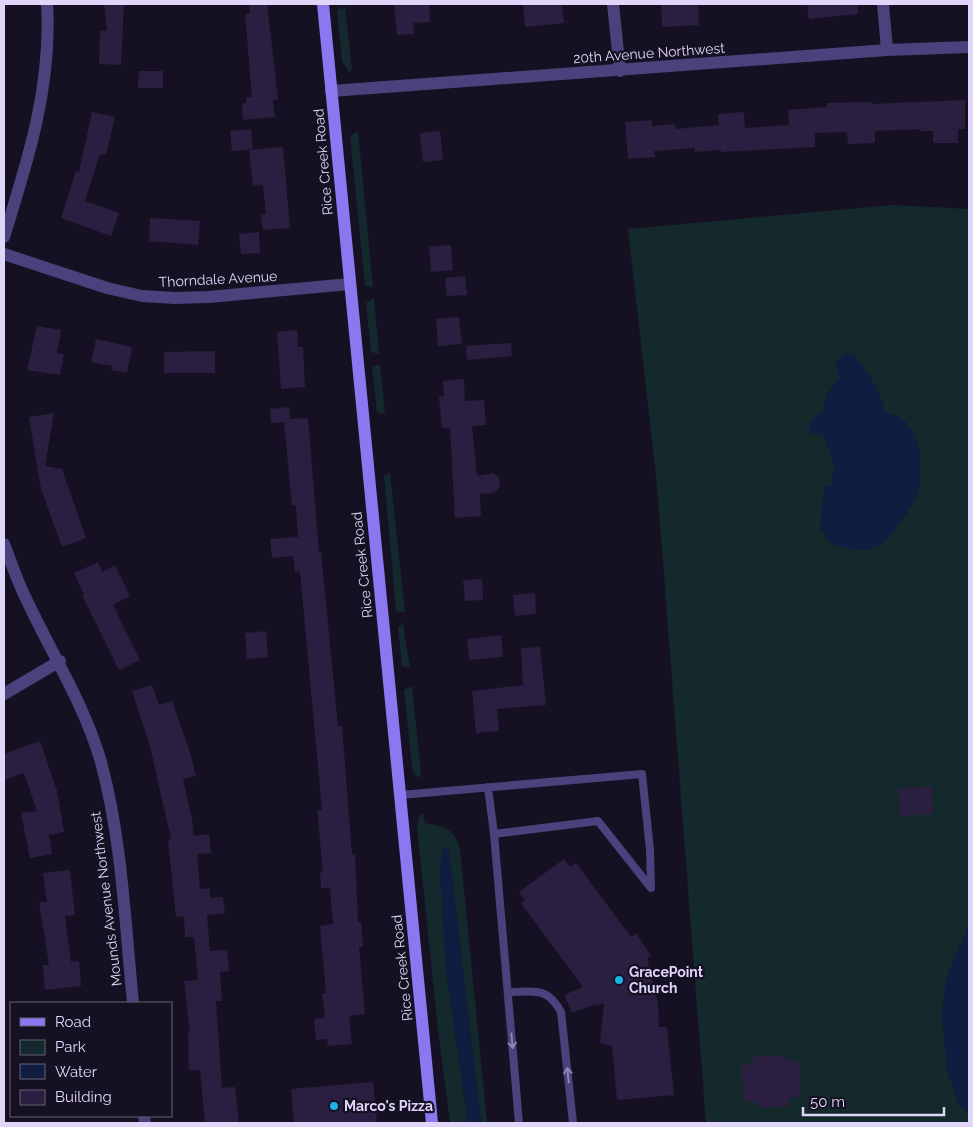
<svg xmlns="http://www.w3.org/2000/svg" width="973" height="1127" font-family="Raleway,sans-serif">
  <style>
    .green { fill: #14292b }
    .water { fill: #111d40 }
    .building { fill: #2a1f41 }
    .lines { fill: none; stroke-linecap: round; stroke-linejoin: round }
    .lane { stroke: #4b417c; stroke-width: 8 }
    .street { stroke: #4b417c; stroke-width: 12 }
    .secondary { stroke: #8b78f0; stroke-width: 12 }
    .oneway { stroke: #8e84b5 }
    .poi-dot { fill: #1ab3e3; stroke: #161122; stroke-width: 2 }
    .labels { text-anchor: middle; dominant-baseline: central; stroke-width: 4.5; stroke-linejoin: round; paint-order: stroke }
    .street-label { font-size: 14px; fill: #dfd6fa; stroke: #161122 }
    .poi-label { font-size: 14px; font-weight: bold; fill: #dfd6fa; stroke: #161122; text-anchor: start }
  </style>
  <rect width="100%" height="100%" fill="#161122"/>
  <path class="green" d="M345,6L352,69L350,73L342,61L337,10Z
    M358,131L373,288L365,285L350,136Z
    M893,205L969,209V1123H706L657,485L628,229Z
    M374,298L379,354L371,352L366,303Z
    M380,364L385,414L377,412L372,367Z
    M390,473L405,613L396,611L384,476Z
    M404,623C403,635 409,655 410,668L402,666L398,627Z
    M412,686L421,774L420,778L414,774L412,767L404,690Z
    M423,813L425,823C444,826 455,829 460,849L487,1123H481L449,852L441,858L446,969L468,1123H450L438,1030L417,827L419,817Z"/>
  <path class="water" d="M844,353L853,354C869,372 879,389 886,412C916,419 921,445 920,472C920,478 921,485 919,491C916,502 889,541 879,546C864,553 844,548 830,543L820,528L824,487L832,485L834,464L823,436L808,432L812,419L824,410L826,395L840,378L835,364Z
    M444,847L448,848L449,852L481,1123H468L446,969L440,877L442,849Z
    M968,926H969V1114L959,1106L947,1071L942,1016L946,978Z"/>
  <path class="building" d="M104,4H124L121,65L99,64L100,30L107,31Z
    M249,4H267L278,99L273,100L275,117L243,120L242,104L246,103V97H252L245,14H250Z
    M394,4H429L430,22L413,23L414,34L397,35Z
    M523,4H562L564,23L525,27Z
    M661,4H698L699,25L662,27Z
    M807,4H857L858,14L809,19Z
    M139,71H163V88H138Z
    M965,100V129H958V143H933V131H920V129L875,131V143L848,144L847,132L815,133V147L721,152V150L695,152V148L654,151L655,157L628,159L625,122L652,120V126L675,124L676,129L719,125L718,114L744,112L745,128L789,125L788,110L827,107V103L871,102V104Z
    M92,112L115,117L106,155L100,154L85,201L119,213L111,236L61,218L76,171L79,172Z
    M251,129L253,149L232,151L230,131Z
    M440,131L443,160L423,162L420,133Z
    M283,147L290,228L263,230L261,215L266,214L263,185L253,186L249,150Z
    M150,218L200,221L198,245L149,241Z
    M259,232L260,253L241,254L239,234Z
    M451,245L453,270L431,272L429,247Z
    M465,276L467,295L447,296L445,278Z
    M459,317L462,344L438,346L436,319Z
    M37,326L61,330L57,353L64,354L60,375L27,370Z
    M297,330L298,347H303L305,387L281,389L277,332Z
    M96,339L132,347L127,373L111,370L112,366L91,362Z
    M511,343L512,356L467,360L466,346Z
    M215,351V373H164V352Z
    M464,379L465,401L484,400L486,425L472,426L477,476L493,473L499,478L500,486L494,493L480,494L481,516L455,518L450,428H442L439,397L444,396L443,381Z
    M289,407L290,419L308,418L319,552H321L338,726H342L352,854H355L358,922H361L363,947H359L365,1014L349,1016L352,1044L328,1046L327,1039L316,1040L314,1019L325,1018L322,993H326L320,926L333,924L330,888H321L320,872H323L317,810H322L300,571L295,572L293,556L272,558L270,539L298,537L296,505H292L284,422L271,423L270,409Z
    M54,413L45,466L62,469L86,538L62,547L41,489L29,417Z
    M98,562L102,572L115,565L130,596L113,605L140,660L119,670L82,595L84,594L74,573Z
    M482,579L483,600L465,601L463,580Z
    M535,593L536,614L515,616L513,595Z
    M266,631L268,657L247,659L245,633Z
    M501,635L503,657L469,660L467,639Z
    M540,647L546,705L497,709L499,731L476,733L472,691L523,685L521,648Z
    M152,685L159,705L172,701L190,752L196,776L183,779L192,820L194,836L209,834L211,853L197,854L200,889L210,888V898L223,897L225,913L207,915L210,951L227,950L229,971L220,972L222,1001H216L222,1088L235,1087L239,1123H205L200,1070H189L188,1033L190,1032L184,981L198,980L194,937H185L184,916L176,917L168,840L171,839L150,746L132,691Z
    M40,741L57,791L64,832L49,835L52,854L30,858L21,813L37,811L24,773L4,780V754Z
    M932,786L934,814L900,816L898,789Z
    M564,859L570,867L576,863L631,937L636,933L651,956L647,958L658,1004L659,1027H667L674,1095L617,1100L612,1046L600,1043L604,1003L596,1006L595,1004L572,1013L564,995L583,987L521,903L525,900L519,892Z
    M70,870L75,915L65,916L71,962L79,961L81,986L45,990L43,965H49L39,902H47L43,873Z
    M786,1055L787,1061L799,1060L801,1097L789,1098L790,1106L757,1108L756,1101L744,1102L741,1065L753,1064V1057Z
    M373,1082L377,1123H294L291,1089Z"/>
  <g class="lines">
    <path class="lane" d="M488,787L494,834
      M400,795L642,774L650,850L651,888L598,821L494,834L519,1123
      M508,992C534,992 547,986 561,1012L573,1123"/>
    <path class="street" d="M613,4L620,71
      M883,4L887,50
      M331,91L887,50L969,47
      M4,237C28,160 52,86 47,4
      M4,254L107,288L142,296L175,298L208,297L350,284
      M4,544C10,559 15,575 22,590C48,648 83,700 101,762C122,840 125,923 133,1003
      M4,694L60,661
      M144,1116L145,1123"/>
    <path class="secondary" d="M323,4L432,1123"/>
  </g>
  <defs><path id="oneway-shaft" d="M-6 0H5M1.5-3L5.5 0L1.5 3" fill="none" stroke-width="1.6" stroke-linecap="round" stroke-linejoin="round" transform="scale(1.25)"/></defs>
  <g class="oneway">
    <use href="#oneway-shaft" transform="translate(512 1041) rotate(85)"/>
    <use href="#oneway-shaft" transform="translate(568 1075) rotate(-96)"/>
  </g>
  <g class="poi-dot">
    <circle cx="619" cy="980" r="5"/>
    <circle cx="334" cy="1106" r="5"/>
  </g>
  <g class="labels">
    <g class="street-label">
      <text transform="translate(649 53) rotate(-4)">20th Avenue Northwest</text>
      <text transform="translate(323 162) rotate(-95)">Rice Creek Road</text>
      <text transform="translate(218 279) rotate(-3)">Thorndale Avenue</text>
      <text transform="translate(362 565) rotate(-96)">Rice Creek Road</text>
      <text transform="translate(106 899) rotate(-97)">Mounds Avenue Northwest</text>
      <text transform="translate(402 968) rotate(-96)">Rice Creek Road</text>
    </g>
    <g class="poi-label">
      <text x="629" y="972">GracePoint<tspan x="629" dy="16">Church</tspan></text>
      <text x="344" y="1106">Marco's Pizza</text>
    </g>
  </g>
  <rect width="973" height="1127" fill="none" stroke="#dfd6fa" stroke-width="10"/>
  <rect x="10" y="1002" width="162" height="115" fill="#161122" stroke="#666078"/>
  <rect x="20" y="1018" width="25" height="8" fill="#8b78f0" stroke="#666078"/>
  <text x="55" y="1027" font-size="15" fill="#dfd6fa">Road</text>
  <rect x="20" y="1040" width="25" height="15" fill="#14292b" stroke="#666078"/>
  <text x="55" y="1052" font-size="15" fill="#dfd6fa">Park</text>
  <rect x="20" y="1064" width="25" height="15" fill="#111d40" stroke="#666078"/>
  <text x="55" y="1077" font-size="15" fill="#dfd6fa">Water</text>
  <rect x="20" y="1090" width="25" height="15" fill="#2a1f41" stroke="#666078"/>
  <text x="55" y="1102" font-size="15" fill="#dfd6fa">Building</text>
  <path d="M803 1107v8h141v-8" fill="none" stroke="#dfd6fa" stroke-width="2.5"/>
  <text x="810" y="1107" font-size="15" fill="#dfd6fa" stroke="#161122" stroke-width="4" paint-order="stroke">50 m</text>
</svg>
